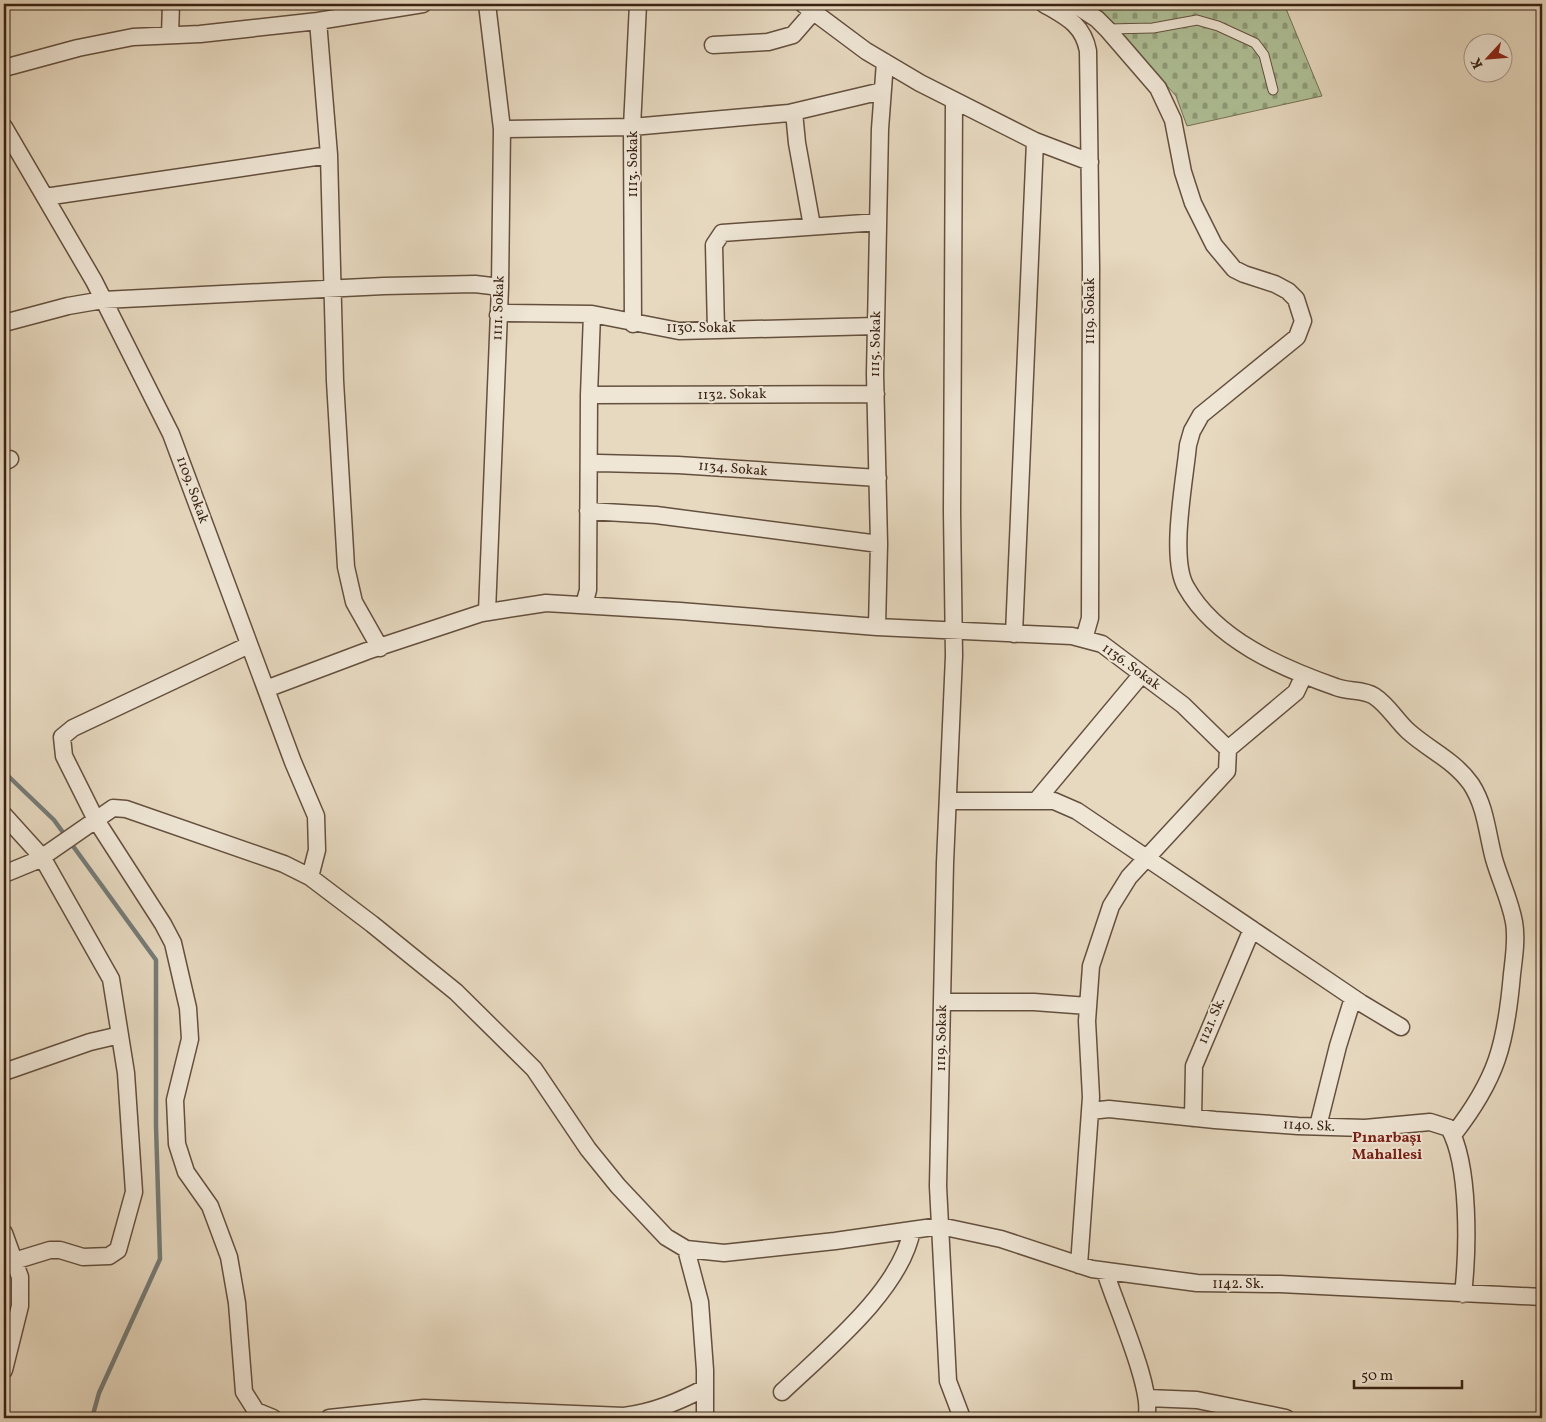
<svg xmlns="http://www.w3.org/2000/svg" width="1546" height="1422" font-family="Vollkorn,serif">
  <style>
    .cemetery { fill: url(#cemetery-stones); stroke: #747254 }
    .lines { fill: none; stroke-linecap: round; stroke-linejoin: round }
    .stream { stroke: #747c79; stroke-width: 4.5 }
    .service-casing { stroke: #64503e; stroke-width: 11 }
    .minor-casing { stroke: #64503e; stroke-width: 19 }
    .service { stroke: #efe6d6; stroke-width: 9 }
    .minor { stroke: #efe6d6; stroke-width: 16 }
    .labels { text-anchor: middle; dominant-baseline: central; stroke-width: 4; stroke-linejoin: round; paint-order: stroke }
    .street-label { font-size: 14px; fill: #392312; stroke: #efe6d6 }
    .neighbourhood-label { font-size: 15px; font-weight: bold; fill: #7a1f14; stroke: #efe6d6 }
  </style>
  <defs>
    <pattern id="cemetery-stones" width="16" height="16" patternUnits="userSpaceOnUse" patternTransform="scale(1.25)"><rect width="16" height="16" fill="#afc097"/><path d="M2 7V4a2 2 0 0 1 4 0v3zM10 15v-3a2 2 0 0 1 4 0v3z" fill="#8f9c7a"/></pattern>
  </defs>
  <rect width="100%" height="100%" fill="#e7d9c0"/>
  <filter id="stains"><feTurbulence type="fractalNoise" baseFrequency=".004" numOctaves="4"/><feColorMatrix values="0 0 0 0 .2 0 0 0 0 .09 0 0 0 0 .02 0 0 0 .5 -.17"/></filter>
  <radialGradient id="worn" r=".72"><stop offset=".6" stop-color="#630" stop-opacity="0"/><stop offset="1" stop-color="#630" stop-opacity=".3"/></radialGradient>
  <path class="cemetery" d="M1084,4H1284L1322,96L1187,126L1176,96L1112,23Z"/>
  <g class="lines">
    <path class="stream" d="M4,772L54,820L156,960V1126L160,1259L99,1393L92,1418"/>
    <defs>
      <path id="service" d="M1108,29L1153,28L1197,20L1218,26L1255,43L1264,55L1273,90"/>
      <path id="minor" d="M803,4L866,51L920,83L1035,141L1090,162
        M1044,4C1066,17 1083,24 1088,51L1091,268L1090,618L1084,639
        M1074,4L1097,19L1107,29L1158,88L1173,120L1183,172L1193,203L1214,245L1234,269L1244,274L1275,284L1288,291L1296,299L1303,321L1297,337L1201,415L1192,431L1188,445C1185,479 1169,558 1186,587C1216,640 1282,668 1336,687C1348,692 1363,689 1374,696C1388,705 1396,720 1408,731C1429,750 1454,760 1471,784C1486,807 1487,833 1494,859C1500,880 1510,900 1514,922C1517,938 1514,957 1512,974C1506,1044 1497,1079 1453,1135
        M318,21L329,155L335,381L346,567L354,602L380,648
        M170,35L171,4
        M713,45L768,42L793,35L813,12
        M4,68L78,48L133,37L200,34L318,21L423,4
        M954,101L952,512L954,656L945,863L938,1186L948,1381L962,1418
        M794,112L797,143L812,226
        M4,127L94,281L171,434L293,762L316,816L317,850L310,877
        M502,129L632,127L789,113L882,91
        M45,197L329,155
        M498,315L507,313L592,314L679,331L876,326
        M4,323L68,306L103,300L384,286L475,284L500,287
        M633,324L632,127L638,4
        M716,330L714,245L722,233L878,222
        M589,395L876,394
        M4,462L10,459
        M589,465L598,463L678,465L878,478
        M588,511L656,515L879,544
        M584,605L588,590L589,395L592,314
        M487,612L500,287L502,129L487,4
        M877,627L879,544L875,374L880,129L885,62
        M1014,634L1035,141
        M249,645L73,728L62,737L64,756L96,820L163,924L173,943L188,1008L190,1039L175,1100L177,1144L186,1172L210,1206L229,1257L237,1303L244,1392L256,1411L273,1418
        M266,689L367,651L482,613L546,603L680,611L877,627L1072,636L1102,644L1183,705L1228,749
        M948,801H1054L1077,811L1361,1003L1401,1027
        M1036,801L1142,674
        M4,815L42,857L111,979L126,1073L134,1192L118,1250L109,1256L83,1257L60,1250H50L14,1261
        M4,874L38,860L113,808L126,809L284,864L310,877L372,924L456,992L534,1069L588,1149L618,1186L666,1237L686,1249L724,1253L835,1241L940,1226L1001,1239L1092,1269L1197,1283L1280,1284L1542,1297
        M942,1002H1034L1088,1006
        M4,1072L90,1042L120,1035
        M1090,1111L1109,1109L1215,1120L1298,1126L1365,1128L1430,1122L1449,1128C1470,1165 1468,1251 1463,1294
        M1193,1118L1194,1066L1252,929
        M1318,1126L1338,1046L1353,998
        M4,1233L20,1277V1306L4,1370
        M686,1249L700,1302L705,1370V1418
        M1079,1265L1091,1097L1087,1021L1091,966L1111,906L1129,877L1227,771L1228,749L1296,692L1304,675
        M1105,1271C1114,1302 1155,1392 1146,1418
        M782,1392C825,1351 901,1290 912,1230
        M1147,1398L1197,1400L1286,1418
        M329,1418L424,1408L624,1416C654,1412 678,1402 705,1388"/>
    </defs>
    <use href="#service" class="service-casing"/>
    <use href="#minor" class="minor-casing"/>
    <use href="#service" class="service"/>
    <use href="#minor" class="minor"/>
  </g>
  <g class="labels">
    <g class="street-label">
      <text transform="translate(633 164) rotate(-90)">1113. Sokak</text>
      <text transform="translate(499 308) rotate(-88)">1111. Sokak</text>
      <text transform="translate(1090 311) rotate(-90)">1119. Sokak</text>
      <text x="701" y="328">1130. Sokak</text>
      <text transform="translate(876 344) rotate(-89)">1115. Sokak</text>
      <text transform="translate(732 395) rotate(-1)">1132. Sokak</text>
      <text transform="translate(733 469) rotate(5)">1134. Sokak</text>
      <text transform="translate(192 490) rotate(70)">1109. Sokak</text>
      <text transform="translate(1131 667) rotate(36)">1136. Sokak</text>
      <text transform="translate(1212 1021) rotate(-67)">1121. Sk.</text>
      <text transform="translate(942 1038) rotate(-89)">1119. Sokak</text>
      <text transform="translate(1309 1126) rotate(3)">1140. Sk.</text>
      <text x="1238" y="1284">1142. Sk.</text>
    </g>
    <g class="neighbourhood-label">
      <text x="1387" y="1138">Pınarbaşı<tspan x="1387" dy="17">Mahallesi</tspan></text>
    </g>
  </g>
  <rect width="1546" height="1422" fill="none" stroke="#e7d9c0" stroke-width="20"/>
  <rect x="5" y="5" width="1536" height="1412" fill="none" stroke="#392312" stroke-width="2.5"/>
  <rect x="10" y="10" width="1526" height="1402" fill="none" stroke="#392312"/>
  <g transform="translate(1488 58) rotate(244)"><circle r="24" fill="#efe6d6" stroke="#a69888"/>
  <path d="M0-4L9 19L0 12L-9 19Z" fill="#8f2418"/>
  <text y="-8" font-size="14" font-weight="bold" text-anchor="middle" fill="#392312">K</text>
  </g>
  <path d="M1354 1380v8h108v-8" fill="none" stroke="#392312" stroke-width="2.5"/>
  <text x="1361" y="1380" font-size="15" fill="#392312" stroke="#efe6d6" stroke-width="4" paint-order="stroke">50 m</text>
  <rect width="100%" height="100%" filter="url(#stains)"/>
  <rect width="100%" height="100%" fill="url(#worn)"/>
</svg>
